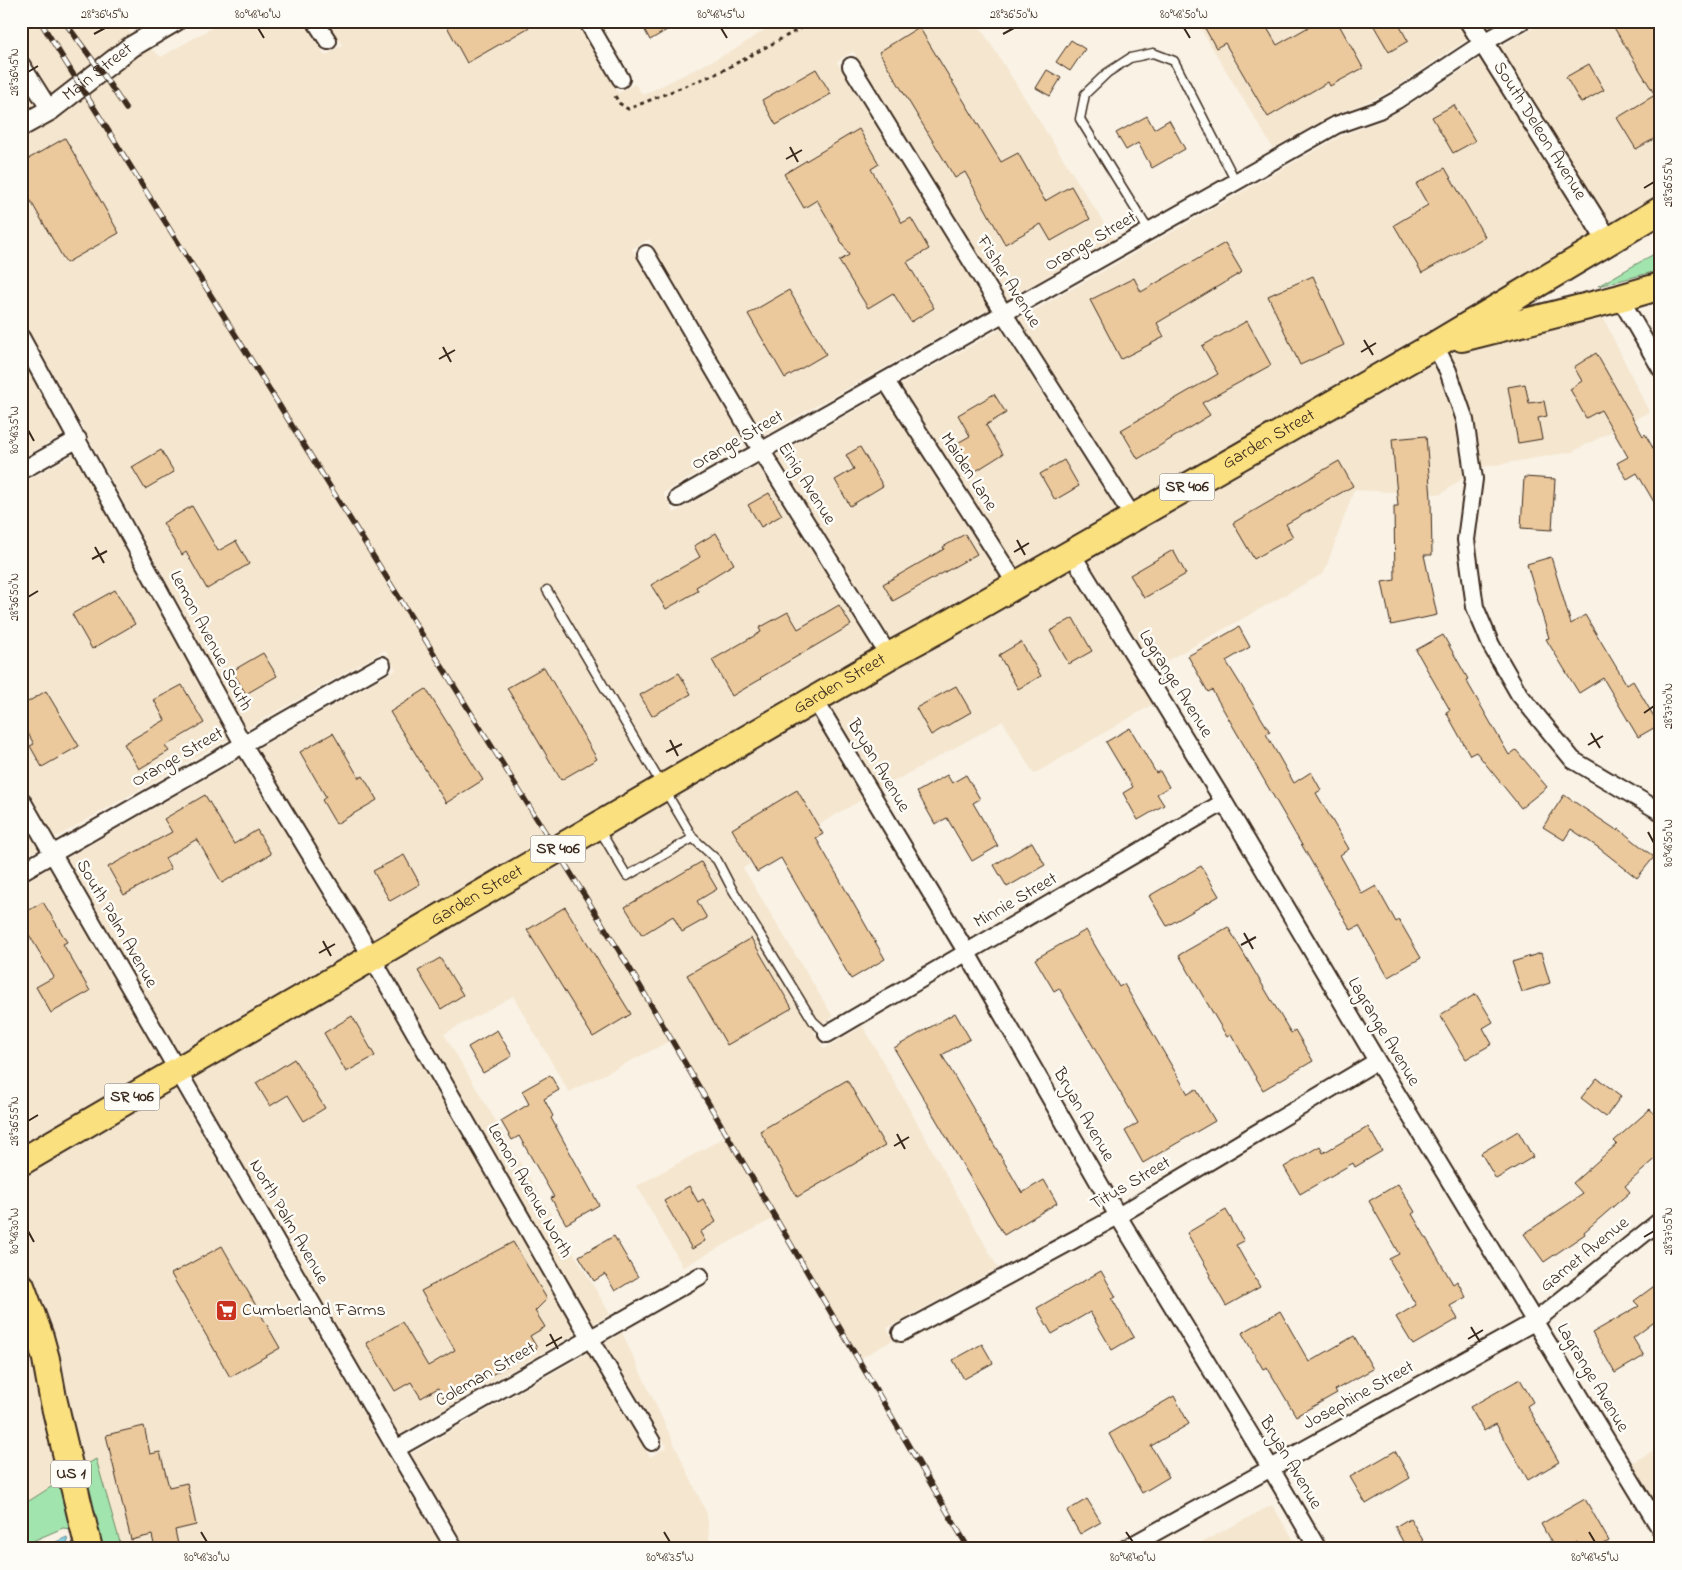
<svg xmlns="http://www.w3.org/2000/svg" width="1682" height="1570" font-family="'Indie Flower',sans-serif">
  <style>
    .built { fill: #f5e6cf }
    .green { fill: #a2e4ae; stroke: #6e8766 }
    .water { fill: #85d1e5; stroke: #678e95 }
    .building { fill: #ebc99d; stroke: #3b2a1e }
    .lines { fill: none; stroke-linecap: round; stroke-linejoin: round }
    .service-casing { stroke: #3b2a1e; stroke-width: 11 }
    .minor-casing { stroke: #3b2a1e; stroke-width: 20 }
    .tertiary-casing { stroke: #3b2a1e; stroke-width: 24 }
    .primary-casing { stroke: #3b2a1e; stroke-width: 30 }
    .path { stroke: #3b2a1e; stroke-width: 3; stroke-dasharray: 4 4; stroke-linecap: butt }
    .service { stroke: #fdfcf7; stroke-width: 8 }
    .minor { stroke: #fdfcf7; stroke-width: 16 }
    .tertiary { stroke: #fdfcf7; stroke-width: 20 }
    .primary { stroke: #fbe080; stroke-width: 26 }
    .rail-casing { stroke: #3b2a1e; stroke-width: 5.5 }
    .rail { stroke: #fdfcf7; stroke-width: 4; stroke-dasharray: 11; stroke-linecap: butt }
    .ticks { fill: none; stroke: #3b2a1e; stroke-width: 2 }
    .labels { text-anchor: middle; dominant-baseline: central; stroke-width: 5; stroke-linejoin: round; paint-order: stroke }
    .shield { fill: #fdfcf7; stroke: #75695f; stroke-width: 1 }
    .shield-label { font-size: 16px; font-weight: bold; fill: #3b2a1e }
    .street-label { font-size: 18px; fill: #3b2a1e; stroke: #fdfcf7 }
    .poi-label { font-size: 18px; fill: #3b2a1e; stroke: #fdfcf7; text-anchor: start }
    .neatline { fill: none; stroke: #3b2a1e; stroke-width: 2 }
    .ticks-label { font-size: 12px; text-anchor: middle; fill: #3b2a1e }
  </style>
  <rect width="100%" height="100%" fill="#f9f2e5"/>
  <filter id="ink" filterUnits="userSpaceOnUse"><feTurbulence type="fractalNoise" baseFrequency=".02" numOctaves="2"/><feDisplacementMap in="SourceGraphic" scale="10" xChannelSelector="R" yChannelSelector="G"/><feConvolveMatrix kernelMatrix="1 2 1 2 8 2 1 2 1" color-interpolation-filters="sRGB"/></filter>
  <g filter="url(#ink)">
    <path class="built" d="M21,21H117L131,33L52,94L21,44Z
      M224,21H303L325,56L342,45L327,21H575L618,93L635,84L643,95L734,50L778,21H976L1114,239L1007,299L853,51L837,62L989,309L764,435L649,239L632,249L746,445L663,493L674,513L758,465L874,651L375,943L257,749L396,670L385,650L246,729L92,444L21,316V139L64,115L87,95L137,56L150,48L161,57Z
      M1196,21H1458L1469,38L1391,90L1374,99L1331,116L1273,148Z
      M1545,21H1661V197L1611,226L1498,48Z
      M1481,58L1593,236L1430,334L1422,336V338L1135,503L1019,319L1341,136L1383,120L1402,110Z
      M21,83L35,105L21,113Z
      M1602,315L1649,412L1572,452L1482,467L1475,420L1457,368L1450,353Z
      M1001,329L1118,513L1019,570L901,385Z
      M21,358L64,434L21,458Z
      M1431,360L1438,374L1455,422L1463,478L1441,494L1354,490L1324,573L1154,668L1087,558Z
      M883,395L1001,580L892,641L776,455Z
      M75,454L228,739L55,838L21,778V484Z
      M1069,568L1153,704L1034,774L1003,721L880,789L830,705Z
      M812,715L863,799L743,868L833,1017L813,1029L824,1049L863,1026L998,1268L887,1328L893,1340L861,1358L776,1217L683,1267L637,1186L727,1136L670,1041L569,1092L513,996L444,1034L610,1314L593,1324L387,963Z
      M240,759L358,953L180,1055L67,858Z
      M21,819L38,849L21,858Z
      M49,868L163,1065L21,1149V885Z
      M369,973L576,1333L399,1435L192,1075Z
      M174,1085L393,1465L443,1549H122L96,1459L81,1468L50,1336L21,1256V1175Z
      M21,1315L31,1340L62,1480L21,1506Z
      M622,1333L707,1514L710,1549H467L411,1454L588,1353L650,1457L667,1447L605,1343Z
      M1661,1446V1511L1632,1463Z
      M1272,1505L1299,1549H1190Z"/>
    <path class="green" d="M1661,250V270L1598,286Z
      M96,1459L122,1549H100L81,1468Z
      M62,1480L72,1529L63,1528L21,1546V1506Z"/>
    <path class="water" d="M67,1537L68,1549H40Z"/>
    <path class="building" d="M444,21H540L467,63Z
      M640,21H682L650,40Z
      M1201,21H1263L1277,45L1319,21H1337L1363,68L1330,86L1328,82L1268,117L1225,43L1216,48Z
      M1371,21H1397L1408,41L1389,52Z
      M1610,21H1661V135L1636,149L1617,118L1655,95Z
      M919,27L1001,162L1018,153L1045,201L1071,186L1090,219L1051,241L1041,224L1005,244L965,172L955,178L879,52Z
      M1071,40L1085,49L1070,71L1056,62Z
      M1589,64L1604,90L1581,103L1566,77Z
      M816,69L831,94L776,125L762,100Z
      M1047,70L1061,78L1050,96L1036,88Z
      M1454,105L1475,141L1453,153L1432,117Z
      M1147,116L1154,129L1169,120L1185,149L1152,168L1138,143L1126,150L1116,133Z
      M859,129L879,164L871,169L902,223L911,218L929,249L907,262L934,308L911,322L893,293L868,308L839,261L849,255L817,200L804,208L784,174Z
      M65,138L119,233L66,263L21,184V163Z
      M1445,168L1485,237L1422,273L1394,225L1428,205L1416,184Z
      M1225,243L1242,272L1157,323L1164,337L1121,359L1090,300L1134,278L1141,292Z
      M1313,276L1344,345L1300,365L1268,296Z
      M789,290L826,354L785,378L748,314Z
      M1247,321L1271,365L1202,403L1210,415L1138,459L1121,430L1218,374L1202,346Z
      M1596,353L1643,436L1645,434L1661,462V514L1637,473L1627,479L1617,463L1628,457L1601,410L1586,418L1570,389L1582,381L1574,367Z
      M1525,384L1529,403L1544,401L1547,416L1538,418L1542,439L1518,443L1508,387Z
      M994,394L1006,413L986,425L1003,454L971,474L954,445L970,436L958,415Z
      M1426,436L1431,498L1432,555H1424L1437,615L1391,625L1382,582L1395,580L1394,506H1398L1392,439Z
      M860,447L883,486L850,506L835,480L854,469L846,455Z
      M161,450L174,472L145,489L132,467Z
      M1064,460L1079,486L1055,500L1040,474Z
      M1339,461L1353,486L1286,524L1293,537L1254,559L1233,523Z
      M1524,477L1555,479L1552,530L1521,528Z
      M769,493L782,515L761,527L748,505Z
      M192,506L218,551L236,541L249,564L207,589L186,552L182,555L163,523Z
      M716,533L734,564L696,587L698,591L666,609L651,585L700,557L694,546Z
      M965,534L977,554L893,601L883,584L944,549L943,547Z
      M1173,550L1186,574L1144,598L1130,575Z
      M1551,557L1571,624L1585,615L1627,685L1633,681L1659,725L1638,737L1603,678L1579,693L1546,639L1549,638L1527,564Z
      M115,590L135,624L92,649L72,614Z
      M839,605L851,625L760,678L761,679L732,696L712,660L761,632L759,628L788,612L798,629Z
      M1073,618L1092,651L1069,664L1050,631Z
      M1239,627L1250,647L1226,661L1270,732L1266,734L1294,783L1311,772L1321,790L1316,793L1349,849L1340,855L1362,894L1376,886L1396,922L1399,920L1421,958L1388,977L1359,926L1351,930L1212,690L1208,692L1188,656Z
      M1443,635L1468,679L1466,680L1509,755L1516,750L1547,787L1521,808L1476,752L1470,755L1446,712L1450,710L1416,650Z
      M1021,642L1041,676L1018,689L999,655Z
      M263,653L277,676L246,694L232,671Z
      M544,667L597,759L561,780L507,688Z
      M679,673L691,694L652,716L640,695Z
      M182,685L204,723L165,746L169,751L139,769L124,744L165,720L154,700Z
      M956,686L971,712L931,735L916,708Z
      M426,689L483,780L446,803L390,712Z
      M46,691L79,746L42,767L30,746L34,744L21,721V706Z
      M1130,728L1156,773L1160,771L1169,787L1157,794L1164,805L1138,820L1123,793L1133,787L1106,742Z
      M333,733L359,778L363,776L377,800L336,824L322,800L326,797L300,752Z
      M947,775L952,783L966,775L980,799L973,803L998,846L972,861L947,818L935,824L917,792Z
      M797,790L823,834L816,838L885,959L851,979L781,858L757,872L732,829Z
      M205,795L234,844L257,830L271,854L222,883L197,839L165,858L171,869L124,895L108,867L172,832L164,819Z
      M1564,795L1618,831L1619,829L1654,857L1637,878L1599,848L1571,829L1564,840L1543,827Z
      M1032,842L1045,865L1007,887L994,865Z
      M404,855L420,884L390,901L373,871Z
      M701,862L717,889L697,901L707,918L682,932L673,916L642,935L625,907Z
      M1201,866L1219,896L1167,926L1149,896Z
      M43,902L67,942L63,944L90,991L51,1013L36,987L54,977L21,921V915Z
      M565,907L631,1014L593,1037L527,930Z
      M1228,927L1291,1033L1295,1030L1313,1061L1263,1090L1231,1034L1227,1037L1179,955Z
      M1086,930L1119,987L1124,984L1188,1094L1196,1089L1215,1121L1143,1163L1125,1131L1138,1123L1059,988L1054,991L1035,959Z
      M751,938L792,1008L727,1045L687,975Z
      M1541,953L1550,983L1522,992L1512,962Z
      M440,958L463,995L441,1009L418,971Z
      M1476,994L1493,1022L1483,1028L1492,1044L1466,1059L1440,1015Z
      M955,1013L970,1039L942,1055L1022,1193L1044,1180L1057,1203L1004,1235L894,1048Z
      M352,1016L375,1056L346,1072L324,1033Z
      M497,1030L512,1056L483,1073L468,1047Z
      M294,1059L325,1108L304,1121L288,1095L270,1106L256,1083Z
      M550,1075L559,1090L544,1099L553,1116L551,1118L599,1205L566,1224L551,1198L554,1197L519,1136L512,1140L501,1121L529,1104L522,1091Z
      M1597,1078L1621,1096L1606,1117L1581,1098Z
      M847,1080L885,1146L797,1197L760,1131Z
      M1650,1109L1661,1122V1154L1625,1186L1630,1192L1584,1232L1585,1234L1544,1262L1524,1234L1583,1194L1573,1183L1617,1144L1614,1141Z
      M1368,1127L1382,1151L1355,1167L1353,1163L1300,1194L1284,1167L1320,1146L1323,1153Z
      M1518,1131L1533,1157L1496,1179L1481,1153Z
      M1398,1184L1415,1212L1412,1214L1453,1284L1457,1281L1466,1297L1450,1306L1458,1319L1413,1345L1396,1317L1416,1305L1389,1259L1399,1254L1369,1201Z
      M689,1186L698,1202L703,1199L716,1222L700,1232L705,1241L692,1249L664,1201Z
      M1226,1210L1244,1241L1236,1245L1260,1287L1226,1306L1209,1276L1211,1275L1187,1233Z
      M614,1236L638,1277L615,1291L605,1274L594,1281L579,1256Z
      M513,1242L547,1299L535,1311L545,1327L530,1336L537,1348L446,1402L438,1388L421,1398L411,1382L395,1391L366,1343L402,1322L428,1366L455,1350L421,1291Z
      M222,1246L280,1348L230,1377L171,1274Z
      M1101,1271L1116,1297L1112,1299L1134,1337L1112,1350L1090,1312L1052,1334L1037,1308Z
      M1661,1281V1317L1633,1338L1644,1356L1615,1373L1592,1333L1639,1306L1634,1301Z
      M1280,1311L1309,1362L1354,1336L1373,1369L1335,1390L1337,1393L1296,1416L1267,1367L1263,1369L1242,1333Z
      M982,1344L993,1363L964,1379L953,1360Z
      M1520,1379L1533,1402L1527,1406L1559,1462L1528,1480L1496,1424L1484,1431L1470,1407Z
      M1174,1396L1189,1424L1151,1446L1169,1477L1142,1493L1109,1434Z
      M144,1426L150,1454L160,1452L169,1487L187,1483L196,1525L175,1530L179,1549H155L152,1535L131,1540L106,1435Z
      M1395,1451L1410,1478L1366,1504L1350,1477Z
      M1087,1499L1101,1522L1080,1534L1067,1511Z
      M1585,1499L1609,1541L1595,1549H1580L1576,1542L1564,1549H1555L1541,1524Z
      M1410,1518L1428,1549H1407L1395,1527Z"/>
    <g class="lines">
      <defs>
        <path id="service" d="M1149,231L1080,119L1085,94L1107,73L1130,58L1153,53L1174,61L1236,182
          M547,590L693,838L717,860L731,887L813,1021L827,1034
          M599,829L627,876L693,838"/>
        <path id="minor" d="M315,21L328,41
          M587,21L621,79
          M21,64L50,110
          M851,66L1004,314L1133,517
          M646,254L761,450L889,656
          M1620,298L1661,369
          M21,337L243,744L355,928L590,1338L652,1442
          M1435,345L1448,371L1465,420L1474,479L1466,540L1475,607L1491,645L1519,694L1573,760L1661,812
          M886,381L1016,584
          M21,471L78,439
          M678,498L1336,125L1379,110L1397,100L1483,43L1522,21
          M1072,554L1224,802L1377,1061L1661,1530
          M815,700L967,953L1118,1216L1270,1467L1318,1549
          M21,799L396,1449L455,1549
          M21,872L382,665
          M827,1034L1224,802
          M901,1333L1118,1216L1377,1061
          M396,1449L700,1276
          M1125,1549L1534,1322L1661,1220"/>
        <g id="tertiary">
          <path id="s1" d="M1470,21L1608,241"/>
          <path id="s2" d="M21,126L50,110L131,47L175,21"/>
        </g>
        <g id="primary">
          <path d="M1462,338L1620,298L1661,286"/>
          <path id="s3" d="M21,1162L889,656L939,629L1435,345L1661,210"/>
          <path d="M21,1286L40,1337L46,1359L53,1398L89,1549"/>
        </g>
      </defs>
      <use href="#service" class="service-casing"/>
      <use href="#minor" class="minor-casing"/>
      <use href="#tertiary" class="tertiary-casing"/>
      <use href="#primary" class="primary-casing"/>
      <path class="path" d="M615,96L619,103L628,109L720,72L814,21"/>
      <use href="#service" class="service"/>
      <use href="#minor" class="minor"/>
      <use href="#tertiary" class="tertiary"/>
      <use href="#primary" class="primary"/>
      <defs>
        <path id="rail" d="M40,21L626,962L969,1549
          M64,21L100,70L126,109"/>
      </defs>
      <use href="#rail" class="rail-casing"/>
      <use href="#rail" class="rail"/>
    </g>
  </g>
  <path class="ticks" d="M258,28L264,38M721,28L727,38M1184,28L1190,38M94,34L105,28M1003,34L1014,28M28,72L38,66M790,147L798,162M786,159L802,150M1644,188L1654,182M1364,340L1373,355M443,347L451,362M1361,352L1376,343M439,359L455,350M28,430L34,441M1017,540L1025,555M95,547L104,563M1014,552L1029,543M92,559L107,551M28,597L38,591M1644,713L1654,706M1591,733L1600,748M670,740L678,756M1588,745L1603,736M666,752L682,744M1648,832L1654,843M1244,933L1253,949M323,941L331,956M1241,945L1256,937M319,953L335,944M28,1121L38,1115M897,1134L905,1149M894,1146L909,1137M28,1231L34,1242M1644,1237L1654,1231M1471,1327L1480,1342M550,1334L558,1349M1468,1339L1483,1330M546,1346L562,1337M201,1532L207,1542M664,1532L670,1542M1126,1532L1133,1542M1589,1532L1595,1542"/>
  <defs>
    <symbol id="supermarket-square" viewBox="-11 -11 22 22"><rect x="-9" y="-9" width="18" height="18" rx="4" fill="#c8321e" stroke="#fdfcf7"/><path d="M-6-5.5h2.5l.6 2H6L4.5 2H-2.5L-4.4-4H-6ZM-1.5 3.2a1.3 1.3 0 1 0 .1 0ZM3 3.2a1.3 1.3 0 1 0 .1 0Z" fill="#fff"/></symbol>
  </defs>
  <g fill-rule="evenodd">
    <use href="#supermarket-square" x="214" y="1298" width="25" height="25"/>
  </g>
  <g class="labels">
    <g class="shield">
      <rect x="1159.5" y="473.5" width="55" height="27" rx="4"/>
      <rect x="530.5" y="835.5" width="55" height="27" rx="4"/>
      <rect x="104.5" y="1083.5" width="55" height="27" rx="4"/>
      <rect x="51" y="1460.5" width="40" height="27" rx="4"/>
    </g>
    <g class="shield-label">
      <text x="1187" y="487">SR 406</text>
      <text x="558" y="849">SR 406</text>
      <text x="132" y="1097">SR 406</text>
      <text x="71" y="1474">US 1</text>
    </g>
    <g class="street-label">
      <text stroke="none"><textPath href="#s2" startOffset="94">Main Street</textPath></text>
      <text stroke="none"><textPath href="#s1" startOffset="130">South Deleon Avenue</textPath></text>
      <text transform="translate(1091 242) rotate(-30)">Orange Street</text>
      <text transform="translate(1008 282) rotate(58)">Fisher Avenue</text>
      <text stroke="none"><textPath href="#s3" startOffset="1442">Garden Street</textPath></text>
      <text transform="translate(738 441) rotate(-30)">Orange Street</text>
      <text transform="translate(968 472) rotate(57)">Maiden Lane</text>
      <text transform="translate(806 484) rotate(58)">Einig Avenue</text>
      <text transform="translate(210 641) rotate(62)">Lemon Avenue South</text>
      <text transform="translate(1175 684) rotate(58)">Lagrange Avenue</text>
      <text stroke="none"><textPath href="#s3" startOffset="948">Garden Street</textPath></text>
      <text transform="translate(178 758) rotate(-30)">Orange Street</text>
      <text transform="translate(878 766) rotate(59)">Bryan Avenue</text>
      <text stroke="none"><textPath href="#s3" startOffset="528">Garden Street</textPath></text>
      <text transform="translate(1016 901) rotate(-30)">Minnie Street</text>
      <text transform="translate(116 924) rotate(60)">South Palm Avenue</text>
      <text transform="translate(1383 1032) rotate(59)">Lagrange Avenue</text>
      <text transform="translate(1083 1115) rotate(60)">Bryan Avenue</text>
      <text transform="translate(1131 1184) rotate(-30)">Titus Street</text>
      <text transform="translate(529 1191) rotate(60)">Lemon Avenue North</text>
      <text transform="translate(288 1222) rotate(60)">North Palm Avenue</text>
      <text transform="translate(1585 1255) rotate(-39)">Garnet Avenue</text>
      <text transform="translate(486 1375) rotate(-30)">Coleman Street</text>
      <text transform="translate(1592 1378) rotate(59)">Lagrange Avenue</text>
      <text transform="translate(1359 1396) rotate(-29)">Josephine Street</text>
      <text transform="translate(1290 1463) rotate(59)">Bryan Avenue</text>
    </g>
    <g class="poi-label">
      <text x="242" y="1311">Cumberland Farms</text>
    </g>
  </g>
  <rect width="1682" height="1570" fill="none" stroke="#fdfcf7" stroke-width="55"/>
  <rect x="28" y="28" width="1626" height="1514" class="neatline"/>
  <g class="ticks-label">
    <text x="105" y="18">28°36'45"N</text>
    <text x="258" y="18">80°48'40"W</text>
    <text x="721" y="18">80°48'45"W</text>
    <text x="1014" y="18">28°36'50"N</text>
    <text x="1184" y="18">80°48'50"W</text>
    <text transform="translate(14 72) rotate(-90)" y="4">28°36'45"N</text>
    <text transform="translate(1668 182) rotate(-90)" y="4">28°36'55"N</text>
    <text transform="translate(14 430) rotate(-90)" y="4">80°48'35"W</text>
    <text transform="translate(14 597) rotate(-90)" y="4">28°36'50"N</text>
    <text transform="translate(1668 706) rotate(-90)" y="4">28°37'00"N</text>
    <text transform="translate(1668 843) rotate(-90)" y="4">80°48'50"W</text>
    <text transform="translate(14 1121) rotate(-90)" y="4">28°36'55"N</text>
    <text transform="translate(1668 1231) rotate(-90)" y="4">28°37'05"N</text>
    <text transform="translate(14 1231) rotate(-90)" y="4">80°48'30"W</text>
    <text x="207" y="1561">80°48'30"W</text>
    <text x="670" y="1561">80°48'35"W</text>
    <text x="1133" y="1561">80°48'40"W</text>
    <text x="1595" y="1561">80°48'45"W</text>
  </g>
</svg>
